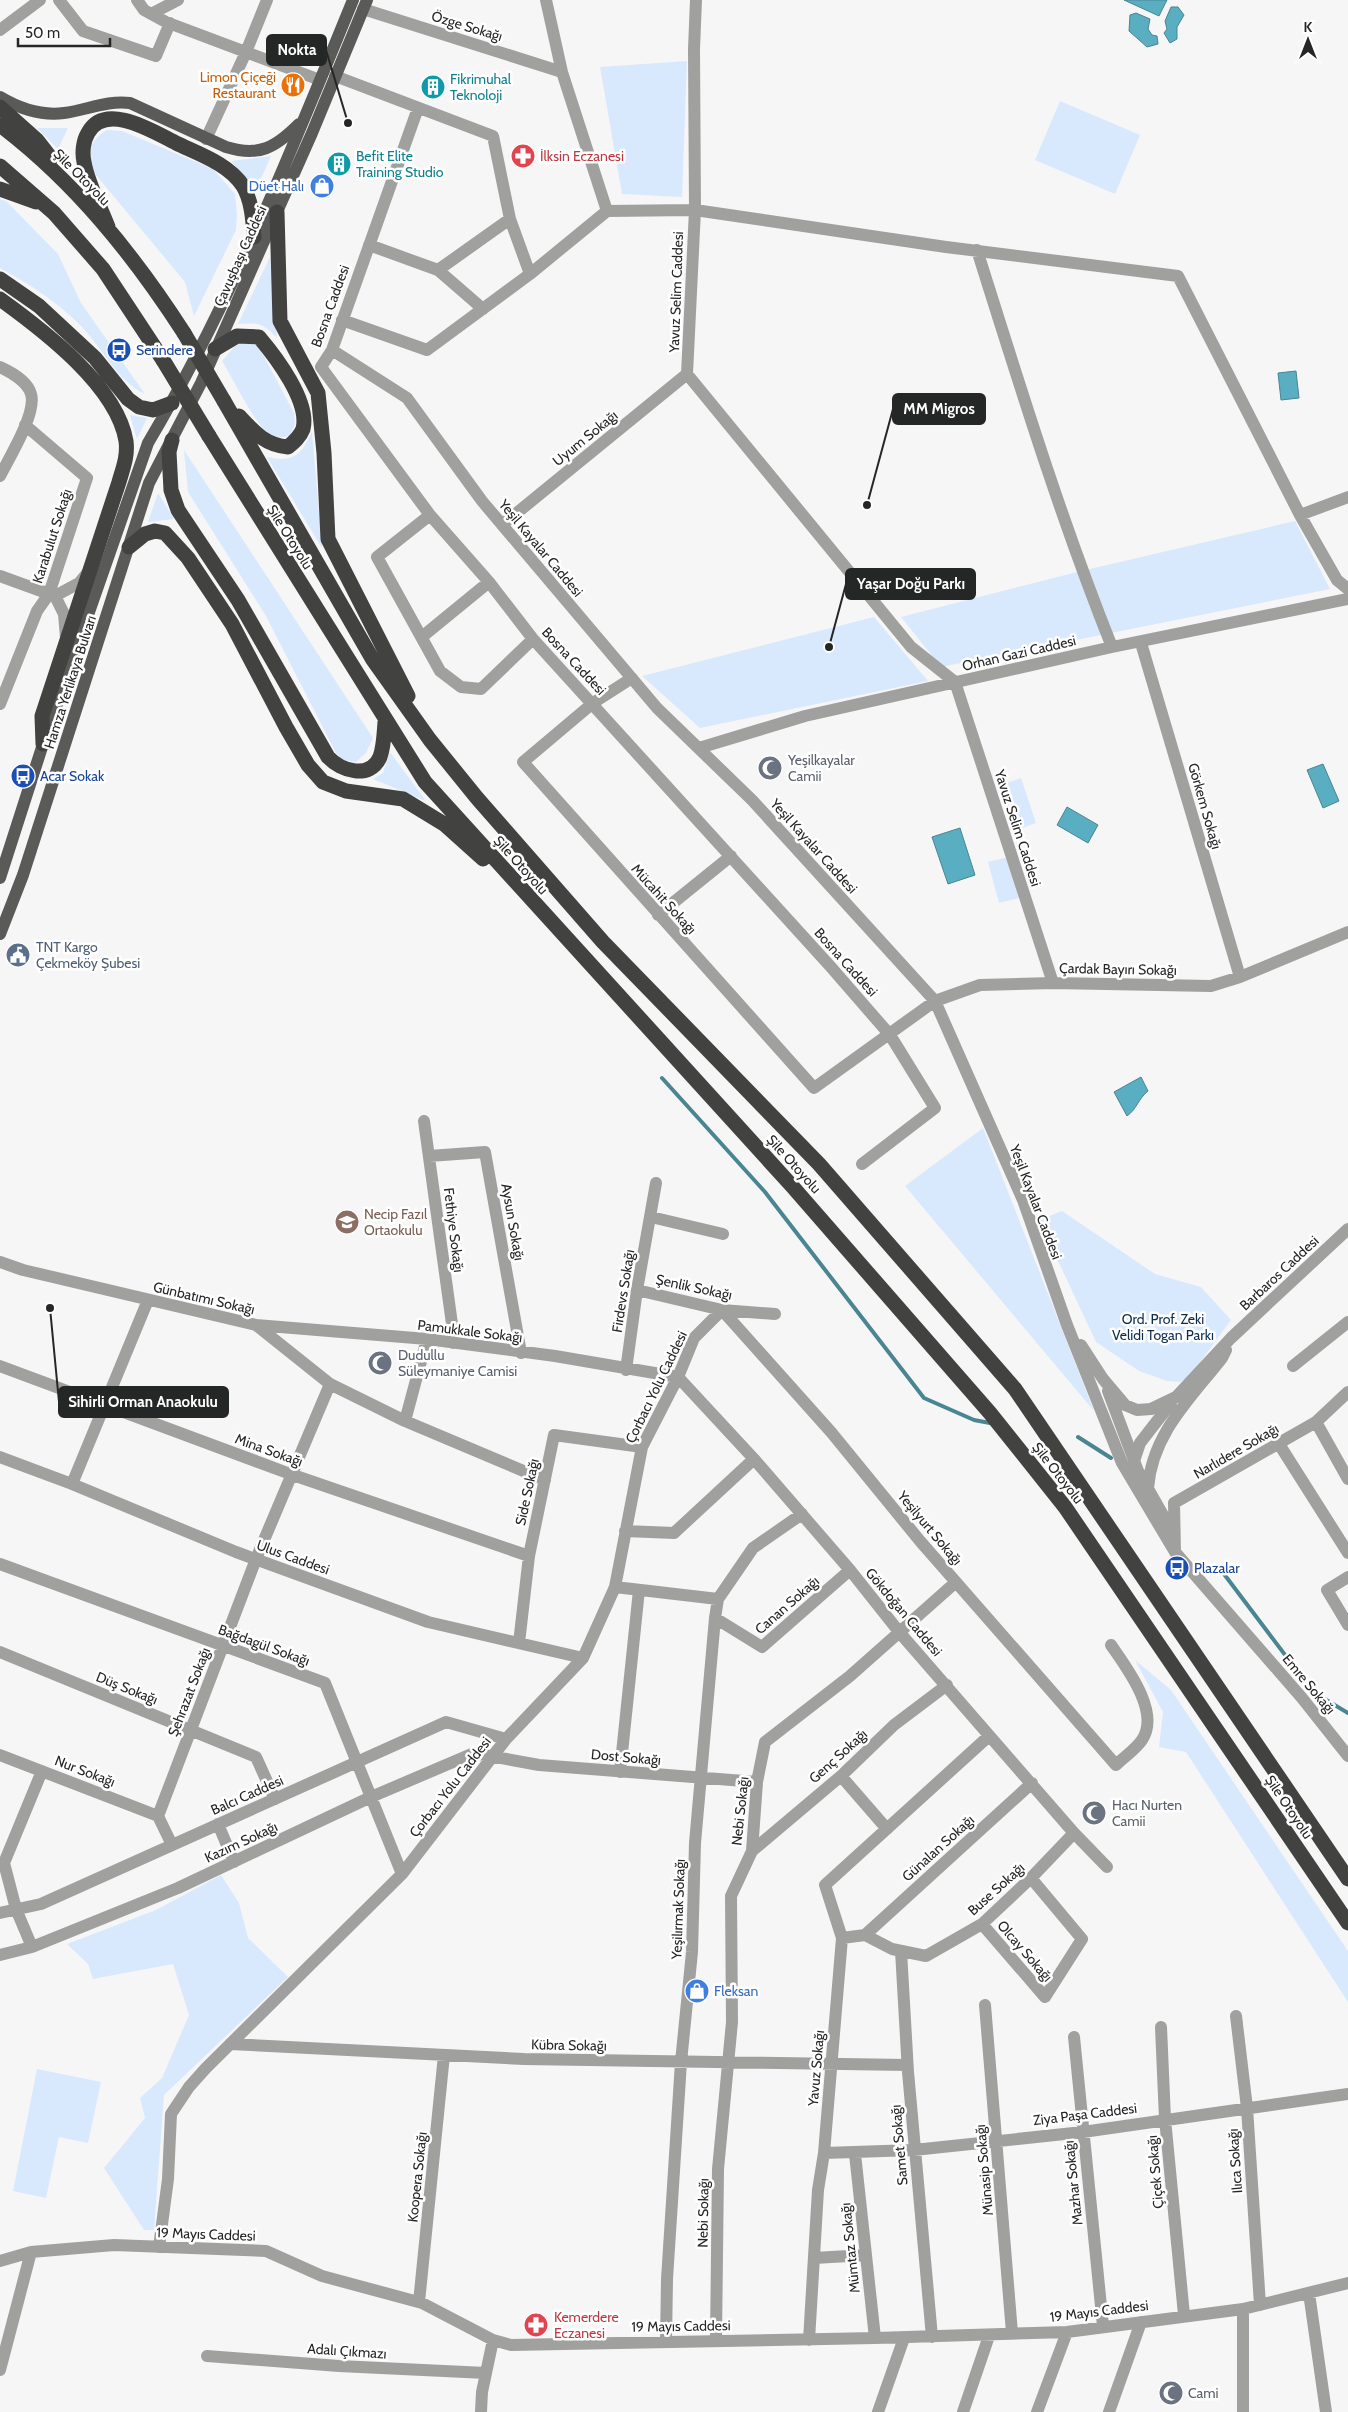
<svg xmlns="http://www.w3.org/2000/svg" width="1348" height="2412" font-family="Cabin,sans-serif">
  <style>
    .green { fill: #d8e9fd }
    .water { fill: #5aaec1; stroke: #4a8592 }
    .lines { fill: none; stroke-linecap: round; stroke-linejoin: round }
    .stream { stroke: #4a8592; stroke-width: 4 }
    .minor { stroke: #a0a09f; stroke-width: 12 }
    .major { stroke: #5a5a59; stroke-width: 12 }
    .highway { stroke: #424241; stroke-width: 15 }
    .highway-bridge { stroke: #424241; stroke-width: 15 }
    .labels { text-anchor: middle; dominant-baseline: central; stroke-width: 5; stroke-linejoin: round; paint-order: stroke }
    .street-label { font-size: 14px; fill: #252626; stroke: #fff }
    .food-label { font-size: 14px; fill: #c56008; stroke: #fff; text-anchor: end }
    .culture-label { font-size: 14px; fill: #0d838f; stroke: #fff; text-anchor: start }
    .health-label { font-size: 14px; fill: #be3a42; stroke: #fff; text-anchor: start }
    .shop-label { font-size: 14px; fill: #366cbe; stroke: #fff; text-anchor: end }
    .transit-label { font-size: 14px; fill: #164399; stroke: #fff; text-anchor: start }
    .worship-label { font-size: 14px; fill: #5b616d; stroke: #fff; text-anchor: start }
    .service-label { font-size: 14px; fill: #4e5e75; stroke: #fff; text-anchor: start }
    .education-label { font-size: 14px; fill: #785e54; stroke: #fff; text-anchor: start }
    .park-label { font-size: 14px; fill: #0d2d4d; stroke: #fff }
    .leader { fill: none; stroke: #252626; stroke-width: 2 }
    .callout-dot { fill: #252626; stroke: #fff; stroke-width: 2 }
    .callout { fill: #252626; stroke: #252626; stroke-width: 2 }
    .callout-label { font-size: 15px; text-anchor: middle; font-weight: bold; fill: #fff }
  </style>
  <rect width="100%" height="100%" fill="#f6f6f7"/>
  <path class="green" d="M687,61L682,197L622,194L600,67Z
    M1060,101L1140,135L1115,194L1035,160Z
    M37,128H68L58,149Z
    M107,130L122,131L213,169L235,194L237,215L236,230L194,316L185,282L96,175C87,156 87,141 107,130Z
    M271,156L256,190L231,161Z
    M0,199L6,201L58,254L81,303L145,394C116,380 104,350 82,327C59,303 29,284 0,268Z
    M270,257L277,338C263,322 258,323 238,324Z
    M245,341L251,342L259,347L294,413L295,424L290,435C281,440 270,436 263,428C250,414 233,379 222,361L235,346Z
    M130,415L147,418L137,439Z
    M312,431L322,548L267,457C293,463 302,455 312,431Z
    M184,450L373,738L366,753L356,762L343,760L336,753L266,616L188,492Z
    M158,493L174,519L148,522Z
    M1295,521L1330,589L941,667L901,617L1077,572Z
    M874,617L928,681L700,728L642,676Z
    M390,752L426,801L373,779L383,773Z
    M1021,778L1036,823L1014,831L999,786Z
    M1008,857L1019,898L999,903L988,862Z
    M983,1128L1094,1411L905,1186Z
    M1062,1211L1155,1274L1201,1287L1231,1320L1190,1376L1180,1382L1167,1381L1139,1371L1096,1342L1039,1220Z
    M1135,1660L1171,1690L1348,1951V2002L1186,1752L1159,1747L1163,1712Z
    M221,1875L239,1903L248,1938L288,1977L164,2095L154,2230H144L104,2168L145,2118L140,2098L162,2078L189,2015L173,1964L93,1979L88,1964L67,1944L156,1910Z
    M37,2069L101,2082L88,2143L59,2137L46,2198L13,2191Z"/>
  <path class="water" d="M1124,0H1167L1159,16Z
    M1171,7H1178L1184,15L1177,27V39L1170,43L1164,33L1167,29L1165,21Z
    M1136,13L1150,19L1148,29L1152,35L1157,36L1158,44L1147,47L1129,31L1130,15Z
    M1296,371L1299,398L1281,400L1278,373Z
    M1323,764L1339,801L1323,808L1307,770Z
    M1067,807L1098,825L1088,843L1057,825Z
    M960,828L975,875L948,884L932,837Z
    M1141,1077L1148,1091C1138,1099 1137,1109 1127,1116L1114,1092Z"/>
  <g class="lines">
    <path class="stream" d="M662,1078L765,1192L924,1398L974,1420L990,1423
      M1078,1437L1111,1458
      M1224,1574L1313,1692L1348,1713"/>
    <path class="minor" d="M59,0L83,31L156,56L170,23
      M137,0L144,10L166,22L320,80
      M546,0L562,72L607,211
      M363,9L562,72
      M151,14L178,0
      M0,30L40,0
      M335,76L493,136L510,219L530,274L607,211
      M418,108L332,350L321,367L430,515L489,582L533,639L830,966L890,1035L935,1108L862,1164
      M206,139L246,52L267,0
      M607,211L695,210L946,247L1178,276L1300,515L1337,580L1348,589
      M369,245L438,270L510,219
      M977,250C1019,383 1060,517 1112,647
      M438,270L483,309
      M342,320L427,350L530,274
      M332,350L407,398L482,501L657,708L752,800L935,1001L1023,1200L1067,1325L1122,1463L1175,1552L1302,1698L1348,1756
      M0,367C11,372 28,382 31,394C37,413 9,458 0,476
      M687,374L911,647L955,682L1053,983
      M687,374L695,210L694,49L696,0
      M430,515L377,557L440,671L461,687L481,689L533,639
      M1300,515L1348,497
      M502,525L687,374
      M0,576L55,596
      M423,636L489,582
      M66,638L64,614L55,596L79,583L89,571
      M1141,643L1240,977
      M632,678L593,703L523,762L814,1088L935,1001L980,985L1053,983L1211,986L1240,977L1348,932
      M0,704L37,611L49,594L87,478L25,425
      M699,748L805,716L1112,647L1348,599
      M658,915L731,856
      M424,1121L452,1324L453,1343
      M429,1156L485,1152L521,1353
      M651,1217L723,1234
      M0,1262L23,1270L256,1325L330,1384L405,1421L545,1480
      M637,1290L722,1310L775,1314
      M722,1310L831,1432L920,1541L1116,1765C1124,1757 1135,1750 1142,1740C1161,1712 1126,1667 1111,1645
      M256,1325L427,1339L555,1356L678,1377L754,1459L850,1570L900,1633L1074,1833L1107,1867
      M1081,1345L1103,1379L1125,1405L1137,1410L1151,1409L1176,1397L1231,1338L1348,1229
      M0,1366L293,1475L529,1556
      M1293,1366L1348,1322
      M626,1370L637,1290L656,1183
      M1108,1391L1138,1471L1168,1524L1171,1535
      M405,1421L427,1339
      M1316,1422L1348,1479
      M1279,1444L1348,1553
      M0,1457L72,1484L236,1552L428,1622L583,1658
      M1134,1461L1140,1443L1171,1403
      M72,1484L148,1300
      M1148,1488C1152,1434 1190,1399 1222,1358L1226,1350
      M625,1531L674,1533L754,1459
      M1175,1552L1174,1503L1316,1422L1348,1392
      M0,1564L325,1683L402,1874
      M1348,1577L1327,1590L1348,1625
      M615,1587L718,1599
      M715,1618L762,1647L850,1570
      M519,1643L529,1556L554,1435L642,1447
      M0,1652L256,1757L275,1799
      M0,1755L158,1816
      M620,1772L639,1590
      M841,1776L887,1829
      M218,1824L234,1862
      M172,1845L158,1816L256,1559L330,1384
      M752,1851L841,1776L894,1725L947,1685
      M0,1913L41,1904L446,1722L506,1739
      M982,1924L1045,1997L1082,1939L1031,1878
      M865,1935L1032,1783
      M842,1938L865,1935L892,1949L926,1956L982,1924L1031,1878L1074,1833
      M32,1947L16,1909L4,1863L42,1771
      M901,1951L908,2072L932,2337
      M0,1955L32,1947L178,1888L371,1797L474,1753L539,1765L757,1782
      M985,2005L1012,2333
      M1236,2016L1247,2108L1260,2305
      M1161,2027L1165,2119L1184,2315
      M1074,2037L1103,2326
      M230,2044L524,2059L907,2065
      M824,2153L914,2150L1083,2132L1348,2094
      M855,2154L875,2338
      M159,2247L168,2179L171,2114L189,2087L206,2068L402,1874L506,1739L583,1658L615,1587L642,1447L678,1377L694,1338L722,1310
      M814,2258L866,2255
      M0,2261L31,2252L114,2245L266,2251L322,2276L422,2303L493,2340L511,2345L875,2338L1067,2332L1243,2309L1348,2283
      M1309,2293L1326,2412
      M419,2302L444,2055
      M1243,2309V2412
      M716,2340L718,2169L732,2022L731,1896L752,1851L757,1782L765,1742L850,1676L956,1582
      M809,2340L818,2190L824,2153L842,1938L825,1885L989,1736
      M666,2342L667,2279L681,2062L692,1952L695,1843L715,1618L718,1599L753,1548L802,1514
      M207,2356L339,2366L486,2373
      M0,2370L31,2252
      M481,2412L482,2392L493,2340
      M878,2412L904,2338
      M963,2412L989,2336
      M1037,2412L1067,2332
      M1109,2412L1141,2322"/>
    <path class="major" d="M0,97C20,109 40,116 64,113C87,110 107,100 130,103L226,147C259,157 275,148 299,124
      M0,878L43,744L148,443C231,303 291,151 353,0
      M0,934L23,875L149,483L201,383L312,133L367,0"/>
    <path class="highway" d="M0,107L37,140L51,158
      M0,125C75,182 133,254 184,333
      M0,166L54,213L103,269L163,360
      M0,189L36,202
      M277,212L280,321L318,393L324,453L328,539L408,696
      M108,227C100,206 88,184 84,162C82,153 83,141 88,133C105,101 154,132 176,143C199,154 229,164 243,186C252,201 253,221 254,237
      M0,279L39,306L95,358L128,399L139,407L153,410L172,403
      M0,299C43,330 117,386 126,441C128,456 123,468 119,482L42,716L43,744
      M215,349L237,336L259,337C276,357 310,402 303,429C300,437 294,442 288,447C265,445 254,432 239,416
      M224,401L373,660L430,740L477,798L603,942L819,1164L1015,1389L1348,1879
      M209,436L425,782L792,1186L990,1413L1065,1507L1348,1923
      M172,440L169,452L171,490L178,510L238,600L328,757C341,771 370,780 380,757C384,746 384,734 385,722
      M129,547L145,534L155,531L165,533L188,558L232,624L286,727L308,765L323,782L346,791L403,799L444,824L483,859"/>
    <path class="highway-bridge" d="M184,333L224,401
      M163,360L209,436"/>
  </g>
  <defs>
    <symbol id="restaurant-disc" viewBox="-11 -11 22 22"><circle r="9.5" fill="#e8710a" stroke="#fff"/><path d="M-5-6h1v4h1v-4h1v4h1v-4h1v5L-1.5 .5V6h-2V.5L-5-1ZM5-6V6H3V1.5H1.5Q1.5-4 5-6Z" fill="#fff"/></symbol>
    <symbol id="building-disc" viewBox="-11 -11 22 22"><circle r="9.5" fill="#0f9aa8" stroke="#fff"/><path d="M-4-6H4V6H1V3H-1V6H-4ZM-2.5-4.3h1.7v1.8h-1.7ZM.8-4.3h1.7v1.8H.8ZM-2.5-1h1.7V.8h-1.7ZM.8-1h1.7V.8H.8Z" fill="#fff"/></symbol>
    <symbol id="pharmacy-disc" viewBox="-11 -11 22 22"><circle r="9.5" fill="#e0444e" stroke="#fff"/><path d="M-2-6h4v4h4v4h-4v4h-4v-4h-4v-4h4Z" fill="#fff"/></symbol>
    <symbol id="shop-disc" viewBox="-11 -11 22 22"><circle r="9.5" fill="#3f7fe0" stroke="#fff"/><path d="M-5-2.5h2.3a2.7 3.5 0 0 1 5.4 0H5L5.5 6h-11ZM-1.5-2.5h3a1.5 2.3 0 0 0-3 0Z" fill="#fff"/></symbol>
    <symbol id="bus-disc" viewBox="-11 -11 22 22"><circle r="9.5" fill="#1a4fb4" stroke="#fff"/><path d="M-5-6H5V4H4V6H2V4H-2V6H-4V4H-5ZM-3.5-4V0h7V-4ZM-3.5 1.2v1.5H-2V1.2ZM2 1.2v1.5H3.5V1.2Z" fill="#fff"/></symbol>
    <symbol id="mosque-disc" viewBox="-11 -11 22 22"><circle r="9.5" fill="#6b7280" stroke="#fff"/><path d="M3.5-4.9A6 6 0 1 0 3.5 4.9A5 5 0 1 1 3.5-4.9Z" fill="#fff"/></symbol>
    <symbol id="civic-disc" viewBox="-11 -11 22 22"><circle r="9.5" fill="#5c6f8a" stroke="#fff"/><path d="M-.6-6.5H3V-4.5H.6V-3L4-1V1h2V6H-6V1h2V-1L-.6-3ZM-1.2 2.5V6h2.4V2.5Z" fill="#fff"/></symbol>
    <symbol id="school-disc" viewBox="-11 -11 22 22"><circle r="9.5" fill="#8d6e63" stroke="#fff"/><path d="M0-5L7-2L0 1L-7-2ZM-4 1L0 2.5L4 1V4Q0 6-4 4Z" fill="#fff"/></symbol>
  </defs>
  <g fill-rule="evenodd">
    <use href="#restaurant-disc" x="279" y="71" width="28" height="28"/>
    <use href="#building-disc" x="419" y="73" width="28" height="28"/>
    <use href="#pharmacy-disc" x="509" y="142" width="28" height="28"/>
    <use href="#building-disc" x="325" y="150" width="28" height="28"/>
    <use href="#shop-disc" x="308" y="172" width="28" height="28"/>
    <use href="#bus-disc" x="105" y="336" width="28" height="28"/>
    <use href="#mosque-disc" x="756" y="754" width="28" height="28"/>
    <use href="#bus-disc" x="9" y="762" width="28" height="28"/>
    <use href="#civic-disc" x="4" y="941" width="28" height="28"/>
    <use href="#school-disc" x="333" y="1208" width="28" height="28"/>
    <use href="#mosque-disc" x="366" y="1349" width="28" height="28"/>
    <use href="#bus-disc" x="1163" y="1554" width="28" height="28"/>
    <use href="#mosque-disc" x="1080" y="1799" width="28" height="28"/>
    <use href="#shop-disc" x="683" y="1977" width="28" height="28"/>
    <use href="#pharmacy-disc" x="522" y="2311" width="28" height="28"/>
    <use href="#mosque-disc" x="1157" y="2379" width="28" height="28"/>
  </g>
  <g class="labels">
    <g class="street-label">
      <text transform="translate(467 26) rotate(17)">Özge Sokağı</text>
      <text transform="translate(82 177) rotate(45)">Şile Otoyolu</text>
      <text transform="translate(240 256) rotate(-66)">Çavuşbaşı Caddesi</text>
      <text transform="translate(676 292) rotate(-88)">Yavuz Selim Caddesi</text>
      <text transform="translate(330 306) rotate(-70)">Bosna Caddesi</text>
      <text transform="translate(585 438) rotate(-39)">Uyum Sokağı</text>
      <text transform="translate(52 536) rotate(-72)">Karabulut Sokağı</text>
      <text transform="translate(290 537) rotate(58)">Şile Otoyolu</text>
      <text transform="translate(541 548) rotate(50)">Yeşil Kayalar Caddesi</text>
      <text transform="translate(1019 653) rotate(-13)">Orhan Gazi Caddesi</text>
      <text transform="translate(574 661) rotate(47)">Bosna Caddesi</text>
      <text transform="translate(70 682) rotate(-72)">Hamza Yerlikaya Bulvarı</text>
      <text transform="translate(1205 806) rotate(74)">Görkem Sokağı</text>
      <text transform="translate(1018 828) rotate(72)">Yavuz Selim Caddesi</text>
      <text transform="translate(814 846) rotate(48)">Yeşil Kayalar Caddesi</text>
      <text transform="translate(521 865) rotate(48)">Şile Otoyolu</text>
      <text transform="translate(664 899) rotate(48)">Mücahit Sokağı</text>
      <text transform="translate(846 962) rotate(48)">Bosna Caddesi</text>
      <text transform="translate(1118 969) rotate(1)">Çardak Bayırı Sokağı</text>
      <text transform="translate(794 1164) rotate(48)">Şile Otoyolu</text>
      <text transform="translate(1036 1202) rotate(69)">Yeşil Kayalar Caddesi</text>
      <text transform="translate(513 1222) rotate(80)">Aysun Sokağı</text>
      <text transform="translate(454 1230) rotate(83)">Fethiye Sokağı</text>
      <text transform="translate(1279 1273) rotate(-43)">Barbaros Caddesi</text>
      <text transform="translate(694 1287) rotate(12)">Şenlik Sokağı</text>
      <text transform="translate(623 1291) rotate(-81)">Firdevs Sokağı</text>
      <text transform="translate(204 1298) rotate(13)">Günbatımı Sokağı</text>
      <text transform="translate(470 1331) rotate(7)">Pamukkale Sokağı</text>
      <text transform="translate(656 1387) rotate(-64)">Çorbacı Yolu Caddesi</text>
      <text transform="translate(269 1450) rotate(20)">Mina Sokağı</text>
      <text transform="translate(1236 1451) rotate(-30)">Narlıdere Sokağı</text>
      <text transform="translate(1058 1473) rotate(52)">Şile Otoyolu</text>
      <text transform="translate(527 1492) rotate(-78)">Side Sokağı</text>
      <text transform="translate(930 1528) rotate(50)">Yeşilyurt Sokağı</text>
      <text transform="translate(293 1557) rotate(20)">Ulus Caddesi</text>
      <text transform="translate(787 1605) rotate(-41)">Canan Sokağı</text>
      <text transform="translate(904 1612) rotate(50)">Gökdoğan Caddesi</text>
      <text transform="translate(264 1645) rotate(20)">Bağdagül Sokağı</text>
      <text transform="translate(1309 1684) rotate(50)">Emre Sokağı</text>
      <text transform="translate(127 1688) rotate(22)">Düş Sokağı</text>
      <text transform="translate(189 1692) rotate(-69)">Şehrazat Sokağı</text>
      <text transform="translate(838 1756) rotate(-42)">Genç Sokağı</text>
      <text transform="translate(626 1757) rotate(5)">Dost Sokağı</text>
      <text transform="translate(85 1771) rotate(21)">Nur Sokağı</text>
      <text transform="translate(450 1787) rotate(-52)">Çorbacı Yolu Caddesi</text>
      <text transform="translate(247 1795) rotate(-24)">Balcı Caddesi</text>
      <text transform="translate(1289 1807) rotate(56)">Şile Otoyolu</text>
      <text transform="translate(740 1811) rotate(-84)">Nebi Sokağı</text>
      <text transform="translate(241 1842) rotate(-25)">Kazım Sokağı</text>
      <text transform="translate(938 1848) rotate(-42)">Günalan Sokağı</text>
      <text transform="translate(996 1889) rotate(-42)">Buse Sokağı</text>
      <text transform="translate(678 1909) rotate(-88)">Yeşilırmak Sokağı</text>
      <text transform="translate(1025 1951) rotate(49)">Olcay Sokağı</text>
      <text transform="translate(569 2045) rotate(1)">Kübra Sokağı</text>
      <text transform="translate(816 2068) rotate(-85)">Yavuz Sokağı</text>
      <text transform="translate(1085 2114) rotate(-7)">Ziya Paşa Caddesi</text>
      <text transform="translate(899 2145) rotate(-95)">Samet Sokağı</text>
      <text transform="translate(1235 2161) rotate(-94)">Ilıca Sokağı</text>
      <text transform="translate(984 2170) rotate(-95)">Münasip Sokağı</text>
      <text transform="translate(1155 2172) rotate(-95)">Çiçek Sokağı</text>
      <text transform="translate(417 2177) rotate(-84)">Koopera Sokağı</text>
      <text transform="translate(1073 2183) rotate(-96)">Mazhar Sokağı</text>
      <text transform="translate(703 2213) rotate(-89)">Nebi Sokağı</text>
      <text transform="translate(206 2234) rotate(2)">19 Mayıs Caddesi</text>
      <text transform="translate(850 2248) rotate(-96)">Mümtaz Sokağı</text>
      <text transform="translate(1099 2311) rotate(-7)">19 Mayıs Caddesi</text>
      <text transform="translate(681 2326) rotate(-1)">19 Mayıs Caddesi</text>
      <text transform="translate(347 2351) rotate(4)">Adalı Çıkmazı</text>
    </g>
    <g class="food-label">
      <text x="276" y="77">Limon Çiçeği<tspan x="276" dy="16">Restaurant</tspan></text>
    </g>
    <g class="culture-label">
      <text x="450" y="79">Fikrimuhal<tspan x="450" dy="16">Teknoloji</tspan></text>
      <text x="356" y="156">Befit Elite<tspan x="356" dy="16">Training Studio</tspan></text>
    </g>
    <g class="health-label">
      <text x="540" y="156">İlksin Eczanesi</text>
      <text x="554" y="2317">Kemerdere<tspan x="554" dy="16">Eczanesi</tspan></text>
    </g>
    <g class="shop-label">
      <text x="304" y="186">Düet Halı</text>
      <text x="714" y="1991" text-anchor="start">Fleksan</text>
    </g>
    <g class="transit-label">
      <text x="136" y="350">Serindere</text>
      <text x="40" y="776">Acar Sokak</text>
      <text x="1194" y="1568">Plazalar</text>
    </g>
    <g class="worship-label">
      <text x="788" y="760">Yeşilkayalar<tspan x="788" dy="16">Camii</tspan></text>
      <text x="398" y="1355">Dudullu<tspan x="398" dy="16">Süleymaniye Camisi</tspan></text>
      <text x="1112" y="1805">Hacı Nurten<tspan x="1112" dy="16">Camii</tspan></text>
      <text x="1188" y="2393">Cami</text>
    </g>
    <g class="service-label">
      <text x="36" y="947">TNT Kargo<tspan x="36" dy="16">Çekmeköy Şubesi</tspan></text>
    </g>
    <g class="education-label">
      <text x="364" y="1214">Necip Fazıl<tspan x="364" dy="16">Ortaokulu</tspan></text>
    </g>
    <g class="park-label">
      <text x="1163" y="1319">Ord. Prof. Zeki<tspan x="1163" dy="16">Velidi Togan Parkı</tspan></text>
    </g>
  </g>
  <path class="leader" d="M348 123L326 50M867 505L893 409M829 647L846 584M50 1308L59 1402"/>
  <g class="callout-dot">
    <circle cx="348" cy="123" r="5"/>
    <circle cx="867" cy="505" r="5"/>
    <circle cx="829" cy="647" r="5"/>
    <circle cx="50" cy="1308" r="5"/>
  </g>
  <g class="callout">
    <rect x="267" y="35" width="59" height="30" rx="5"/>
    <rect x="893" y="394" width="92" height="30" rx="5"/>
    <rect x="846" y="569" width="129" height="30" rx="5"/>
    <rect x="59" y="1387" width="169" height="30" rx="5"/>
  </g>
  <g class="callout-label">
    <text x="297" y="55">Nokta</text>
    <text x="939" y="414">MM Migros</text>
    <text x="911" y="589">Yaşar Doğu Parkı</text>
    <text x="143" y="1407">Sihirli Orman Anaokulu</text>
  </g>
  <g transform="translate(1308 40)" stroke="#ffffff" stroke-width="4" paint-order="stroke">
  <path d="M0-4L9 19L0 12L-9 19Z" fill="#252626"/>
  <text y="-8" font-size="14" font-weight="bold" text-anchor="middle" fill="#252626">K</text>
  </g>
  <path d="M18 38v8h92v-8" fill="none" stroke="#252626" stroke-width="2.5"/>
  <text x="25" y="38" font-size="15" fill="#252626" stroke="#ffffff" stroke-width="4" paint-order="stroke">50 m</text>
</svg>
